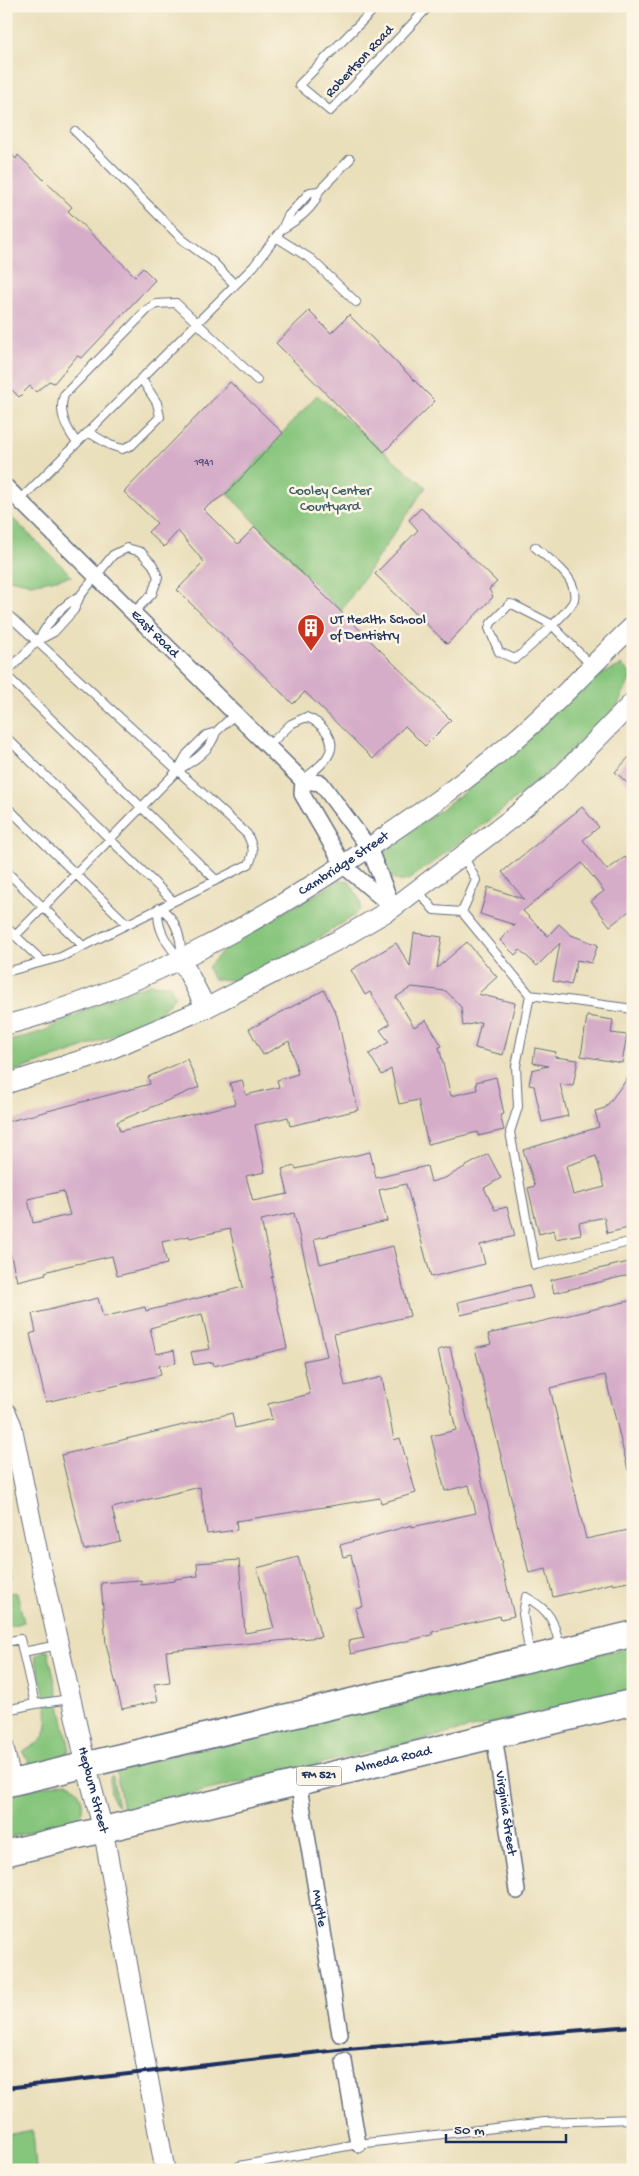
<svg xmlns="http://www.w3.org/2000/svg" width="639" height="2176" font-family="'Gochi Hand',sans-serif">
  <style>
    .green { fill: #86c57b; stroke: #507a6c }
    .building { fill: #d6adc9; fill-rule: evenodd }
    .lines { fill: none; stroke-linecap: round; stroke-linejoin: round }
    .service-casing { stroke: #636d7f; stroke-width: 10 }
    .minor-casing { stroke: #636d7f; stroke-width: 18 }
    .tertiary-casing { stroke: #636d7f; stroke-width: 21 }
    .primary-casing { stroke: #636d7f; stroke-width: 28 }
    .service { stroke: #fff; stroke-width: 8 }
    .minor { stroke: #fff; stroke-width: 15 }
    .tertiary { stroke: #fff; stroke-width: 19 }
    .primary { stroke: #fff; stroke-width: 25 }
    .rail { stroke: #1b2f5e; stroke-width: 4 }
    .labels { text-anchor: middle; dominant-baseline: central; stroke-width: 5; stroke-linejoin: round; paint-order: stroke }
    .number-label { font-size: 11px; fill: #4a4e79 }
    .shield { fill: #fcf5e5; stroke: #5e6a86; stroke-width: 1 }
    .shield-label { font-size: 12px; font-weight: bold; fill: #1b2f5e }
    .street-label { font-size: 14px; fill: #1b2f5e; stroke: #fcf5e5 }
    .park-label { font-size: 14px; fill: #3b5c67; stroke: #fcf5e5 }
    .poi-label { font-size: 14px; fill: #1b2f5e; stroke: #fcf5e5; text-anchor: start }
  </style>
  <rect width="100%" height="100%" fill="#fcf5e5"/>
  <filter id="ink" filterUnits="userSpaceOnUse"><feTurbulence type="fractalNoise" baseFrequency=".02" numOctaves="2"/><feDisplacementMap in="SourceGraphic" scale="10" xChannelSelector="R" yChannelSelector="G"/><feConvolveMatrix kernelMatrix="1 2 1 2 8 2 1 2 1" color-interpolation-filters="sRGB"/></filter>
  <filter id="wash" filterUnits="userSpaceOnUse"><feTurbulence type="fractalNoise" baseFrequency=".0096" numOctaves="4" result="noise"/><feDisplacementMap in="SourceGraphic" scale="20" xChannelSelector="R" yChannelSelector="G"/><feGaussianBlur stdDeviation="1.12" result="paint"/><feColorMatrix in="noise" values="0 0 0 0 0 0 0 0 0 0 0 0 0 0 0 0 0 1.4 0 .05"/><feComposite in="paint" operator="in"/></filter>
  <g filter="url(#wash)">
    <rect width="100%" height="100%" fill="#eadfbb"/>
    <path class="green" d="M317,395L426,487L341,611L227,493Z
      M6,512L72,576L31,584L6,578Z
      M622,665L632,675L618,705L550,770L491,819L410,879C395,887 386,872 382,858L386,850L475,784L582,686L602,674Z
      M341,880L349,881L360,900L361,909L354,916C327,932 262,976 233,980C227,980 220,979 213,979L208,967L230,943Z
      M149,984L170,985L175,996L158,1016L150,1021L77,1050L6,1074V1042L44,1031L99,1003Z
      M6,1547L13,1578L6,1576Z
      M6,1592L17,1593L24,1622L6,1627Z
      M633,1646V1690L123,1810L116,1771L120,1768Z
      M44,1651H48L70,1750L59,1760L31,1766L23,1752C28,1746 34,1746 39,1742C58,1726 39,1677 35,1656Z
      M112,1775L118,1806C110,1800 110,1786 110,1777Z
      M66,1782C81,1787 88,1809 77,1821L6,1838V1794Z
      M33,2130L36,2170H6V2135Z"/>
    <g id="blocks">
      <path class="building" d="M6,148L16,159L18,155L72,207L68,211L135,276L143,268L155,280L82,358L77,356L54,383L49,381L36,392L30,386L19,397L6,384Z
        M309,311L331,333L349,315L435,401L384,452L276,343Z
        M230,382L283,433L227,493L203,509L238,544L255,527L451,720L425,746L405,726L373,759L305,692L293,704L177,590L204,562L178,531L164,547L148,532L157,523L124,492Z
        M421,508L497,582L489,589L493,597L447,644L375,574L418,530L409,520Z
        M633,753V788L615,772Z
        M582,807L599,827L583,840L607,870L625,857L633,867V908L610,926L591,901L604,891L582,863L523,911L548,936L559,924L571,935L598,945L591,963L577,960L571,985L553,981L560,943L537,966L520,950L515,955L500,940L515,925L480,914L488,887L524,899L502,872Z
        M414,933L442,937L437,968L467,942L497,977L478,994L515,1003L503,1055L475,1048L481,1022L463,1026L461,1007L446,991L412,987L396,997L414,1027L426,1020L442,1046L439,1047L451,1096L477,1090L476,1082L496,1077L504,1114L500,1115L504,1130L478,1136V1132L428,1144L418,1100L399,1104L391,1069L382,1075L369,1054L389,1042L380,1030L390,1024L370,992L365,995L351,970L396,943L410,966Z
        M324,990L337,1016L358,1110L290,1126L288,1117L255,1125L265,1172L246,1176L253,1201L288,1194L282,1169L295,1166L296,1169L370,1152L376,1178L427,1166L431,1182L445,1178L488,1154L501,1178L484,1188L495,1210L507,1207L515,1236L480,1245L485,1264L431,1277L406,1184L379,1190L387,1221L314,1239L320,1264L393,1246L410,1316L334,1334L345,1386L382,1377L394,1440L400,1438L416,1493L381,1503L380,1498L243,1520L236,1521L237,1530L207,1534L200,1487L112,1508L120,1541L84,1550L61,1455L232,1413L235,1428L272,1419L268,1404L310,1394L303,1361L327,1356L294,1213L261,1220L273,1276L271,1277L287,1348L214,1366L213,1362L194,1365L191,1352L210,1349L202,1314L150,1328L156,1354L174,1350L176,1363L159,1366L161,1375L46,1402L30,1334L36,1332L32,1314L98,1298L103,1317L145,1307L146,1311L243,1287L230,1229L190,1238L189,1236L162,1242L167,1264L117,1276L112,1256L63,1267L45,1272L46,1274L17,1281L6,1236V1122L150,1084L148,1077L187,1059L199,1087L117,1122L120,1131L235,1104L230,1083L242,1080L246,1095L279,1087L277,1080L298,1074L289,1041L263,1055L249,1029ZM63,1191L70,1215L33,1223L28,1199Z
        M587,1016L613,1020L611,1033L627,1035L622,1063L581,1056Z
        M535,1048L556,1052L555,1057L578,1060L573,1086L560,1084L568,1116L542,1122L534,1086L529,1085L532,1070L548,1066L533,1063Z
        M633,1071V1227L607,1233L604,1217L579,1223L581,1234L556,1239L554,1230L539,1234L528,1188L535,1186L523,1150L599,1127L595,1111L605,1108ZM596,1156L605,1187L573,1195L566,1166Z
        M633,1261V1274L554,1293L551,1280Z
        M529,1285L533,1298L461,1315L458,1302Z
        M633,1300V1469L628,1470L605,1375L550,1388L586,1539L633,1529V1581L613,1585V1583L553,1597L546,1569L529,1573L475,1348L491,1344L488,1334Z
        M450,1347L514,1616L501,1619L500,1616L432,1632V1635L351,1654L348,1641L364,1638L355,1608L363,1606L351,1555L343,1557L340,1545L412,1525V1527L476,1513L469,1485L445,1491L431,1436L456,1430L438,1350Z
        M298,1557L321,1637L166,1651L170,1682L154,1684L158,1701L122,1709L106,1644L101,1583L141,1580V1585L175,1581V1579L198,1576L197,1563L239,1560L245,1633L274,1628L257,1568Z"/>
    </g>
  </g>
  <g filter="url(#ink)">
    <use href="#blocks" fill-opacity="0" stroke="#636d7f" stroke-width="1"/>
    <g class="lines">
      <defs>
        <path id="service" d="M377,6L299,85L330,111L429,6
          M75,131L183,240L213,262L234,284
          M282,229C297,220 315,208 319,191
          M276,237L311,259L356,302
          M88,432L110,445L122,449L132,445L160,417L157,403L141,378
          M77,443C66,428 58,413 64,395L148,309L156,304L176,303L257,380
          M20,500L254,266L282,229L288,216L310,192L319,191L350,159
          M535,547C547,558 568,571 573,587C574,591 576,597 573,602C568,612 526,651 515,659L499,652L489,628L491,623L510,604L514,605L551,624L591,665
          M6,613L247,834C253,846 255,852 249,864L61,957L6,972
          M38,641C48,622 60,606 80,596
          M6,673L37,641L54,632L74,610L80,596L113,555L127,548L141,552L153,565L158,577L152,594L134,612
          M6,675L216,880
          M6,737L173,901
          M268,746L291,724L306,717C315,720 321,724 327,733C341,752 318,768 304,779
          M178,770C194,761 211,750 216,732
          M6,806L127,924
          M6,871L83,946
          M418,891L434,910L462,912L530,995
          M159,908C177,917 182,940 181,959C168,947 155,927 159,908Z
          M462,912L476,880L463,855
          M6,927L42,961
          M15,936L178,770L187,754L206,735L216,732L235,714
          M633,1009L530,995L516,1066L518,1107L510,1132L535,1265L633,1241
          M6,1642L20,1639L23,1652
          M530,1656L523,1614L526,1597C551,1611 554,1621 560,1647
          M35,1704L70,1699
          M6,1710L35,1704L23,1652L58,1645
          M6,1731L16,1777
          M240,2170L239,2166L358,2144L545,2122L633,2119"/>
        <g id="minor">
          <path id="s1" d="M6,487L303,781L321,783L369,848L393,908"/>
          <path d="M303,781L302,794L344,866L391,906"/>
          <path id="s2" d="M494,1735L517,1891"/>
          <path id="s3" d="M298,1781L340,2034"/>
          <path d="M344,2061L358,2144"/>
        </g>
        <g id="tertiary">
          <path d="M181,959L206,1008"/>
          <path id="s4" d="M6,1025C141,990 266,919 380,840C427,808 473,776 516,739C557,704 593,663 633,626"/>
          <path d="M6,1084L97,1055L206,1008L342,938L393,908L512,818L555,782L633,702"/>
          <path id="s5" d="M6,1412L12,1426L39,1558L86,1765L103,1829L165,2170"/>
        </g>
        <g id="primary">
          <path d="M6,1784L633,1634"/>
          <path id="s6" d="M6,1853L633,1702"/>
        </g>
      </defs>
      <use href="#service" class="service-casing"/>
      <use href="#minor" class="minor-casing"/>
      <use href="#tertiary" class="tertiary-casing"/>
      <use href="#primary" class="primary-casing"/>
      <use href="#service" class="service"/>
      <use href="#minor" class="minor"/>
      <use href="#tertiary" class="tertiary"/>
      <use href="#primary" class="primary"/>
      <path class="rail" d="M6,2088L347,2049L633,2026"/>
    </g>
  </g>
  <defs>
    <symbol id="building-pin" viewBox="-11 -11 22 30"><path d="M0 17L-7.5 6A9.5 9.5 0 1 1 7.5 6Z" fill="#c8321e" stroke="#fcf5e5"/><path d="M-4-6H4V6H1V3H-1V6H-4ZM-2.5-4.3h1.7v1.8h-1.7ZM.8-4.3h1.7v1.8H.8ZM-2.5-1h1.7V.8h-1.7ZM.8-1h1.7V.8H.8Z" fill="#fff"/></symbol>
  </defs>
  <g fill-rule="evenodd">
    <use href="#building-pin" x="295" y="612" width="32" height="43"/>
  </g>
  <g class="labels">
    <g class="number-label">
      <text x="204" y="463">1941</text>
    </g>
    <rect class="shield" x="296.5" y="1766.5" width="45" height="19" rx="4"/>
    <g class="shield-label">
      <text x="319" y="1776">FM 521</text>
    </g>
    <g class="street-label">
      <text transform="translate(360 62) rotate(-47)">Robertson Road</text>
      <text stroke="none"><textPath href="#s1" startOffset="209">East Road</textPath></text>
      <text stroke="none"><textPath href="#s4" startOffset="376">Cambridge Street</textPath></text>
      <text stroke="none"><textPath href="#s6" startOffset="398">Almeda Road</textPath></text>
      <text stroke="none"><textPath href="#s5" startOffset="388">Hepburn Street</textPath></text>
      <text stroke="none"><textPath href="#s2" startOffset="79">Virginia Street</textPath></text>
      <text stroke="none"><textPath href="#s3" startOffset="129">Myrtle</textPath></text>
    </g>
    <g class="park-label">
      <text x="330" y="491">Cooley Center<tspan x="330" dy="16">Courtyard</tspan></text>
    </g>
    <g class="poi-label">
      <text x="330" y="620">UT Health School<tspan x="330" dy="16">of Dentistry</tspan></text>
    </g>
  </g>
  <rect width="639" height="2176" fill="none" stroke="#fcf5e5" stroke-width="25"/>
  <path d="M446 2134v8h120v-8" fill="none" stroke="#1b2f5e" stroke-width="2.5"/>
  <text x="454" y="2134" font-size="15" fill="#1b2f5e" stroke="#fcf5e5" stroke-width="4" paint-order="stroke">50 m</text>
</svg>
